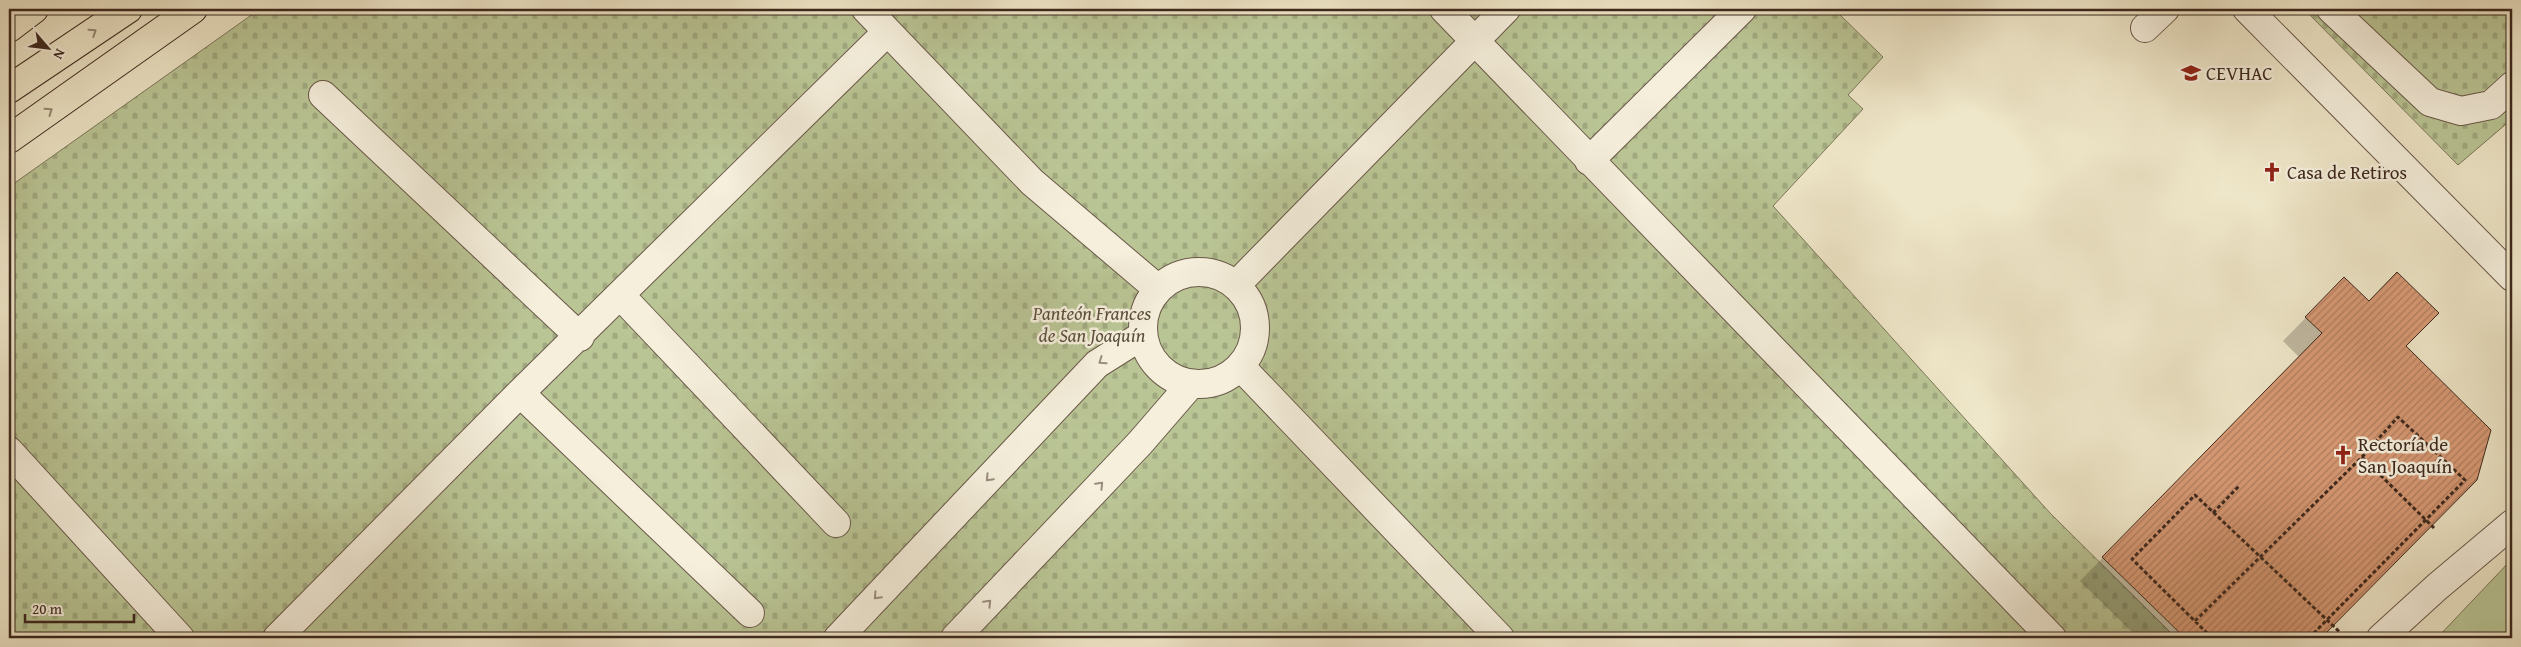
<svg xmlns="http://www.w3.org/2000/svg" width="2521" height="647" font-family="'Gentium Book Plus',serif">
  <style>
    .cemetery { fill: url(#cemetery-stones); stroke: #7c765a }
    .park { fill: #bac595; stroke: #7c765a }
    .shadow { fill: #0003 }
    .building { fill: url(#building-hatch); stroke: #3d281e }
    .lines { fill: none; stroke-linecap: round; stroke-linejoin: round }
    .minor-casing { stroke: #6a5849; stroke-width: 30 }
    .major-casing { stroke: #3d281e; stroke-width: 30 }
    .highway-casing { stroke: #3d281e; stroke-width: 30 }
    .path { stroke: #3d281e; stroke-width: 3; stroke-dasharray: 4 2.5; stroke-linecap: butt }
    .minor { stroke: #f5efdc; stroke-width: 28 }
    .major { stroke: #efe7c9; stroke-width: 28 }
    .highway { stroke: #efe7c9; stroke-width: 28 }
    .oneway { stroke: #968874 }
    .oneway2 { stroke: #998c7d }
    .labels { text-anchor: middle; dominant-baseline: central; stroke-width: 5; stroke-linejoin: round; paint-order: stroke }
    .poi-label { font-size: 19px; fill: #3d281e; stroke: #f5efdc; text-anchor: start }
    .park-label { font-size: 19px; font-style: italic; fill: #5c4f3c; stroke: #f5efdc }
  </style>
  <defs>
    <pattern id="cemetery-stones" width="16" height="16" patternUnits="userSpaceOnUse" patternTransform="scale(1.25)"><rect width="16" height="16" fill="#bac595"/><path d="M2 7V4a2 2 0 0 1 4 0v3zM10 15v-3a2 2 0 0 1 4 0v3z" fill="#a1a980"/></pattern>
    <pattern id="building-hatch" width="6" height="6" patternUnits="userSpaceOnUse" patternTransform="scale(1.25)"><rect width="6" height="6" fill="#d79974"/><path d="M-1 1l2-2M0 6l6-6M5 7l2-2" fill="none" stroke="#b07d5f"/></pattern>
  </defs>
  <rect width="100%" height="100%" fill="#efe7c9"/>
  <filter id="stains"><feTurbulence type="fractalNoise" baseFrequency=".004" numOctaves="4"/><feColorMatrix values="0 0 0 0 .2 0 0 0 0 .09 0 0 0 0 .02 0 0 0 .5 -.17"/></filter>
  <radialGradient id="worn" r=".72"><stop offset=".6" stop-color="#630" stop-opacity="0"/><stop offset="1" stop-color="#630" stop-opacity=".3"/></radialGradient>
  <path class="cemetery" d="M260,9H1834L1883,57L1848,95L1863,109L1773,206L2050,513L2176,638H9V187Z
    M2304,9H2512V119L2458,165Z"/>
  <path class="park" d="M2512,559V638H2437Z"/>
  <path class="shadow" d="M2321,302L2404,346L2476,479L2320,638H2138L2080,581L2299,357L2283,341Z"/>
  <path class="building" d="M2397,272L2439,313L2406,346L2491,430L2477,480L2321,638H2185L2102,557L2322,333L2305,317L2344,277L2369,301Z"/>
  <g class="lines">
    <defs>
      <path id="minor" d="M866,9L1032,182L1158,289
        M1444,9L2052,638
        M2247,9L2512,277
        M2331,9L2430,102L2461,111L2491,105L2512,86
        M2145,28L2165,9
        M323,95L580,337
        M1589,161L1742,9
        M1143 328a56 56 0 1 1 112 0a56 56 0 1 1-112 0Z
        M1236,285L1506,9
        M621,296L836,523
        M1240,366L1500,638
        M520,393L750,613
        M9,451L180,638
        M277,638L520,393L887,32
        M838,638L1097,364L1143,335
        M955,638L1140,443L1191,384
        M2381,638L2437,587L2512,524"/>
      <path id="major" d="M9,139L193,9"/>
      <path id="highway" d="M9,28L34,9
        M9,89L128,9"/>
    </defs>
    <use href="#minor" class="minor-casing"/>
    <use href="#major" class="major-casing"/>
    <use href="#highway" class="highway-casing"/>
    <path class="path" d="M2213,513L2239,486
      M2195,621L2362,457L2434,528
      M2212,638L2132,559L2195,495L2346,638
      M2309,638L2465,480L2398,417L2362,457"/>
    <use href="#minor" class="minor"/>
    <use href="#major" class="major"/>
    <use href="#highway" class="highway"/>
  </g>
  <defs><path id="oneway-chevron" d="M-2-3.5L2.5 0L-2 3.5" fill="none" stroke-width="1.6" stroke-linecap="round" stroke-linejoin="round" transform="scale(1.25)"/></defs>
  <g class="oneway">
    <use href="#oneway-chevron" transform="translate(93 32) rotate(-34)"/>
    <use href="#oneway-chevron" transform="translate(49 111) rotate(-35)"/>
  </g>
  <g class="oneway2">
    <use href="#oneway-chevron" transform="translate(1102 361) rotate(145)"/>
    <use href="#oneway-chevron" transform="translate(989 478) rotate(134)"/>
    <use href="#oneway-chevron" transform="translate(1100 485) rotate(-46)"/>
    <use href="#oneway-chevron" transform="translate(877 596) rotate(133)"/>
    <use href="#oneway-chevron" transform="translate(988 603) rotate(-46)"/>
  </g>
  <defs>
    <symbol id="university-bare" viewBox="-9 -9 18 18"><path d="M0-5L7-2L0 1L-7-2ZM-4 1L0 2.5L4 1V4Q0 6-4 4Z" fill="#8f2418" stroke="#f5efdc" stroke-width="2.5" paint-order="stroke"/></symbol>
    <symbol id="church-bare" viewBox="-9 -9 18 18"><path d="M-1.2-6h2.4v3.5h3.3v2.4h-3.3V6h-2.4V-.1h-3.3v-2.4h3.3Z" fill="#8f2418" stroke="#f5efdc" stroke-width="2.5" paint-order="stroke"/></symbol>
  </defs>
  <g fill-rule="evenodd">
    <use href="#university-bare" x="2177" y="59" width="28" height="28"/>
    <use href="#church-bare" x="2258" y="158" width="28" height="28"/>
    <use href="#church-bare" x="2329" y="441" width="28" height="28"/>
  </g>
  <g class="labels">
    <g class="poi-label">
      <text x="2206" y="73">CEVHAC</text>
      <text x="2287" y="172">Casa de Retiros</text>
      <text x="2358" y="444">Rectoría de<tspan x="2358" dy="22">San Joaquín</tspan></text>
    </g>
    <g class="park-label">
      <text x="1092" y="313">Panteón Frances<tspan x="1092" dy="22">de San Joaquín</tspan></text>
    </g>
  </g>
  <rect width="2521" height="647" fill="none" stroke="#efe7c9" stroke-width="30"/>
  <rect x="10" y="10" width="2501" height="627" fill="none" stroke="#3d281e" stroke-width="2.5"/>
  <rect x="15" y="15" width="2491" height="617" fill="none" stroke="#3d281e"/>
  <g transform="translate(48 48) rotate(118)" stroke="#f5efdc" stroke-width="4" paint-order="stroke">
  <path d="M0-4L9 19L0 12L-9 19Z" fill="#3d281e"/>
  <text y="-8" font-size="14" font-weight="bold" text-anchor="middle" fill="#3d281e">N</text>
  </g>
  <path d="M25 614v8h109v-8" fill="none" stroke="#3d281e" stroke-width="2.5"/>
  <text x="32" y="614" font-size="15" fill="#3d281e" stroke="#f5efdc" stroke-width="4" paint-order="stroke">20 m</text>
  <rect width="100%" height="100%" filter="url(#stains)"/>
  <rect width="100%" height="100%" fill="url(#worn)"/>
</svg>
